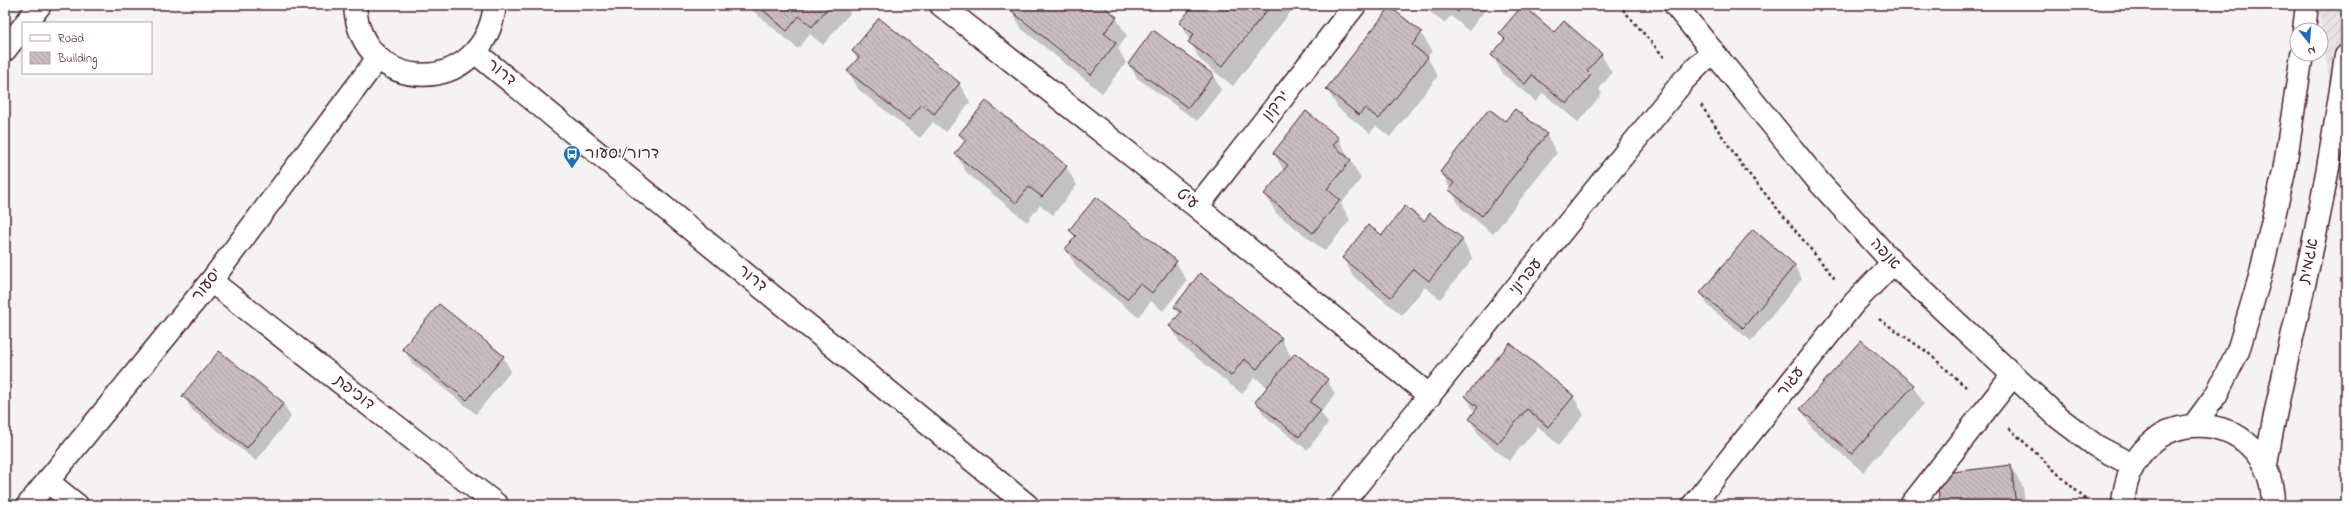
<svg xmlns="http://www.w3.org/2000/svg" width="2351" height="510" font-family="'Indie Flower','Playpen Sans Hebrew',sans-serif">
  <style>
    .industrial { fill: url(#industrial-furrows) }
    .shadow { fill: #0003 }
    .building { fill: url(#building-back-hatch); stroke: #4a1f2b }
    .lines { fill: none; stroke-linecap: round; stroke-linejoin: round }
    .minor-casing { stroke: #4a1f2b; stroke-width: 25 }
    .path { stroke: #4a1f2b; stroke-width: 2.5; stroke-dasharray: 3 3; stroke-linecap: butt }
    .minor { stroke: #fff; stroke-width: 22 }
    .labels { text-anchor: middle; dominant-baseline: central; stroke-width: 3; stroke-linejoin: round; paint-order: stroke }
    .street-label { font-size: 16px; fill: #4a1f2b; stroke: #fff }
    .poi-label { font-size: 16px; fill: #4a1f2b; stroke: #fff; text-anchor: start }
  </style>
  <defs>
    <pattern id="industrial-furrows" width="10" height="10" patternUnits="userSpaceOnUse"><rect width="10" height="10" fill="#e7e2e3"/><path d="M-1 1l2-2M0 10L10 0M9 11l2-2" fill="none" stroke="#c8c1c3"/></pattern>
    <pattern id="building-back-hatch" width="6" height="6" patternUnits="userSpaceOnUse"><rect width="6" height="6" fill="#cabdc1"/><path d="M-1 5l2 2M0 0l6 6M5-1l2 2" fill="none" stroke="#afa2a6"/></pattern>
  </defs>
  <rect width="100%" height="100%" fill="#f4f2f2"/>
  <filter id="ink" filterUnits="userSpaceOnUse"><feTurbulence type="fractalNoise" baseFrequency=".025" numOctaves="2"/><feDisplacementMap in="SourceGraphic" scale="8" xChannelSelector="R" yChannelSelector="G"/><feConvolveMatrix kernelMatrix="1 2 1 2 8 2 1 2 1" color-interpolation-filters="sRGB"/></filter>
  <g filter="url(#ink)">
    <path class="industrial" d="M2318,5H2346V192Z"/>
    <path class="shadow" d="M746,5H846L850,13L823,45L810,34L798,49Z
      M1015,5H1100L1116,18L1127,36L1118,48L1126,63L1102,93L1022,29L1011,10Z
      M1195,5H1296L1233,86L1200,60L1181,23Z
      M1421,5H1489L1469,31L1451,16L1444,23Z
      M1498,5H1511L1506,12Z
      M1421,33L1432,51L1427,57L1438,76L1390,137L1376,126L1370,133L1338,108L1327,89Z
      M1500,33H1554L1601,54L1612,73L1599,89L1602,94L1578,122L1543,93L1536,102L1503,74L1492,55L1504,41Z
      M853,52L959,83L970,102L946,132L933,122L920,138L859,90L848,71L858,60Z
      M1129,64L1213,75L1221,90L1197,121L1137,78Z
      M1505,123L1546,134L1557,153L1493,234L1461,208L1441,172Z
      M960,134L1066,167L1077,185L1053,215L1040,205L1027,222L967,173L956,154L965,143Z
      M1338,138L1361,179L1341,204L1350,220L1325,251L1276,213L1265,194L1284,171L1274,153Z
      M1096,198L1176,262L1187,281L1163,311L1151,301L1138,317L1077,268L1066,249L1075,238L1071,230Z
      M1430,214L1462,240L1473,259L1440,299L1425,287L1402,315L1354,277L1343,258L1382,237L1424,222Z
      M1794,265L1802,279L1751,341L1709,307L1701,293Z
      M1175,307L1281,339L1292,358L1295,354L1327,380L1335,394L1321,412L1328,424L1307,450L1265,416L1256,402L1268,388L1255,377L1242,394L1181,345L1171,326L1180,315Z
      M404,349L503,357L511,371L476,414L412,363Z
      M1913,386L1924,404L1863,472L1812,428L1801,409Z
      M184,396L283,403L291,417L256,461L192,410Z
      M1573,396L1584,415L1559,445L1538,427L1509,461L1481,438L1470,419L1475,412L1466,397Z
      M2010,466L2023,487L2025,505H1941Z"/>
    <path class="building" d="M757,5H830L812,27L799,16L787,31Z
      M1014,5H1102L1117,17L1104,33L1116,43L1091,75L1010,10Z
      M1194,5H1271L1222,67L1188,42L1194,34L1179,23Z
      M1449,5H1464L1458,12Z
      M1523,5L1554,32L1564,21L1602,54L1587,71L1591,75L1567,104L1532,75L1525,84L1491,55L1505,39L1499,33Z
      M1390,7L1422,32L1412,45L1428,57L1379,119L1365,108L1359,115L1326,89Z
      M879,18L960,83L934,114L922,104L909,120L847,71L859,57L852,51Z
      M1153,30L1214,75L1188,108L1128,64Z
      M986,101L1067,166L1042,197L1029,187L1016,203L955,154L966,140L959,134Z
      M1489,109L1505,121L1515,109L1547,134L1482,216L1449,190L1454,183L1440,172Z
      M1306,111L1339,138L1333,145L1351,160L1327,189L1340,200L1313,233L1264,194L1288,165L1273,153Z
      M1096,197L1177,261L1152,293L1140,283L1127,299L1065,249L1076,236L1069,230Z
      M1405,206L1424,221L1430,213L1463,239L1429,281L1414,269L1391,297L1342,258L1368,225L1382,235Z
      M1753,229L1795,265L1743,328L1700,293Z
      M1200,273L1282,338L1257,369L1244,359L1231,376L1169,326L1181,312L1174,307Z
      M439,304L504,356L467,400L402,349Z
      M1861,340L1914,385L1852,454L1800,409Z
      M1510,343L1574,396L1548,427L1527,409L1498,443L1469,419L1478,407L1465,396Z
      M219,351L284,403L247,448L182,396Z
      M1295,353L1328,379L1310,402L1321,410L1299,437L1255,402Z
      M2011,465L2016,505H1940L1936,474Z"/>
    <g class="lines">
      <defs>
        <path id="minor" d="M355,5C360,97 484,99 495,5
          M941,5L1197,207L1430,396
          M1675,5L1819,182L1893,263L2059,418L2096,446L2132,465
          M26,23L40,5
          M2304,30L2307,5
          M5,50L23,27
          M476,53L1027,505
          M1197,207L1355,5
          M211,281L497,505
          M2194,425L2216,395L2238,351L2260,277L2284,172L2302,54
          M2266,465C2277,395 2295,327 2310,258C2325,191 2336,124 2346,56
          M47,481L77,505
          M28,505L211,281L378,58
          M1341,505L1684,80L1713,51
          M1693,505L1854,303L1893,263
          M1911,505L2013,375
          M2123,505C2130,396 2273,403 2273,505"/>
      </defs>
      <use href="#minor" class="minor-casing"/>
      <path class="path" d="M1619,5L1665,58
        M1701,105L1744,168L1836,280
        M1879,319L1927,352L1966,387
        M2009,428L2084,498L2089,505"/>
      <use href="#minor" class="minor"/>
    </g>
  </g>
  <defs>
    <symbol id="bus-pin" viewBox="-11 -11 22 30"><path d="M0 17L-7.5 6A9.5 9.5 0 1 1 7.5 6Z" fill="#1f6fb2" stroke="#fff"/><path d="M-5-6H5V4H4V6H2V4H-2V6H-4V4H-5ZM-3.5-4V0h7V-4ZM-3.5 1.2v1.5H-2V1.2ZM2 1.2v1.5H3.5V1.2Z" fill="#fff"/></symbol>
  </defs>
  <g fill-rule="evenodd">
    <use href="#bus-pin" x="562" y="144" width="20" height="27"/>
  </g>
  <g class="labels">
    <g class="street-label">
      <text transform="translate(501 73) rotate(39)">דרור</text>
      <text transform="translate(1276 106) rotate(-52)">ירקון</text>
      <text transform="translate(1187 199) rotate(38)">עיט</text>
      <text transform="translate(1885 254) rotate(47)">אנפה</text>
      <text transform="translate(2309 261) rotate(-78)">אגמית</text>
      <text transform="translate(1526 277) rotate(-51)">עפרוני</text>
      <text transform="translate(752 279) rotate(39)">דרור</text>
      <text transform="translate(207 285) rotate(-52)">יסעור</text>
      <text transform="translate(1791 382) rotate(-52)">עגור</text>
      <text transform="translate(354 393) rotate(38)">דוכיפת</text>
    </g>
    <g class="poi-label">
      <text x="585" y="154">דרור/יסעור</text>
    </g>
  </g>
  <rect width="2351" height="510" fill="none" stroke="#fff" stroke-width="20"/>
  <rect x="10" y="10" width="2331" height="490" fill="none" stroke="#4a1f2b" stroke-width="1.5" filter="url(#ink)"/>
  <rect x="22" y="22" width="130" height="52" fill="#ffffff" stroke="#b7a5aa"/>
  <rect x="30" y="35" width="20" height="6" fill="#ffffff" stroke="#b7a5aa"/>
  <text x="58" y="42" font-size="12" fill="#4a1f2b">Road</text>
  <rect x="30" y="52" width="20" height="12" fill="url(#building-back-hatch)" stroke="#b7a5aa"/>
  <text x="58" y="62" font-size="12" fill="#4a1f2b">Building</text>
  <g transform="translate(2309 42) rotate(163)"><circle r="19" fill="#ffffff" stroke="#b7a5aa"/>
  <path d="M0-3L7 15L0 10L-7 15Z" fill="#1f6fb2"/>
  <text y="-6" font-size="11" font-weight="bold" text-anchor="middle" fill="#4a1f2b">N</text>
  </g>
</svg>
